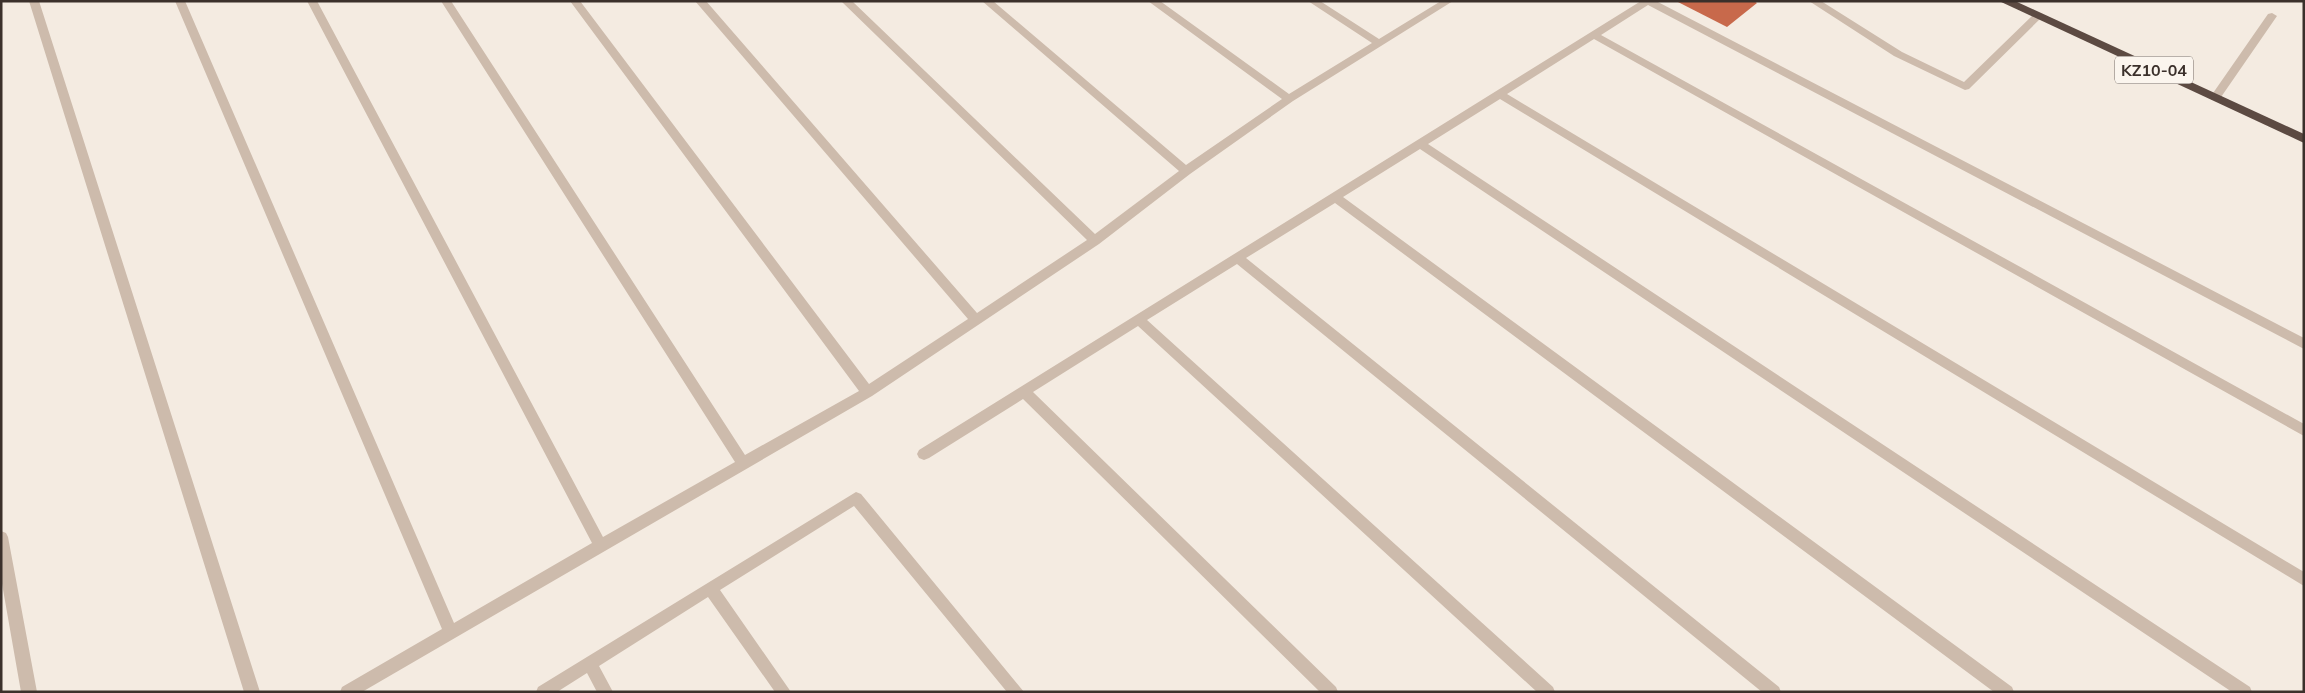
<svg xmlns="http://www.w3.org/2000/svg" width="2305" height="693" font-family="Mulish,sans-serif">
  <style>
    .building { fill: #c8694b }
    .lines { fill: none; stroke-linecap: round; stroke-linejoin: round }
    .lane { fill: #cdbbac; fill-rule: evenodd }
    .highway { fill: #5c4a42; fill-rule: evenodd }
    .labels { text-anchor: middle; dominant-baseline: central; stroke-width: 4; stroke-linejoin: round; paint-order: stroke }
    .shield { fill: #fbf5ee; stroke: #756b66; stroke-width: 1 }
    .shield-label { font-size: 16px; font-weight: bold; fill: #3b302b }
  </style>
  <rect width="100%" height="100%" fill="#f4ebe1"/>
  <path class="building" d="M1676,1H1754L1757,3L1727,27Z"/>
  <g class="lines">
    <path class="lane" d="M29,1H39L260,692H244Z
      M175,1H185L454,623L592,543L307,1H317L603,537L735,462L441,1H451L745,455L859,391L570,1H580L869,384L968,319L695,1H706L977,313L1087,240L841,1H852L1095,234L1179,171L982,1H993L1186,165L1282,99L1148,1H1160L1289,94L1372,43L1308,1H1320L1379,39L1441,1H1453L1293,101L1190,174L1099,244L872,396L362,692H340L342,687L442,629Z
      M1641,1H1656L2304,338V349L1648,5L1601,35L2304,424V436L1594,39L1507,94L2304,572V586L1500,99L1428,144L2250,687L2252,692H2232L1420,149L1343,197L2012,687L2014,692H1994L1335,203L1246,258L1779,687L1781,692H1762L1237,264L1147,320L1553,687L1555,692H1537L1138,326L1033,392L1336,687L1338,692H1320L1023,399L929,458L924,460L919,458L917,454L919,450Z
      M1809,1H1821L1902,52L1964,82L2034,14L2038,13L2043,16L1969,89L1965,90L1894,56Z
      M2272,13L2277,16L2219,100H2211V96L2268,14Z
      M856,492L861,494L1024,692H1007L854,506L720,590L791,692H775L708,597L599,666L613,692H597L587,673L557,692H536L538,687Z
      M1,531L6,533L8,537L37,692H21L1,578Z"/>
    <path class="highway" d="M1999,1H2015L2304,134V143Z"/>
  </g>
  <g class="labels">
    <rect class="shield" x="2115" y="56.5" width="78" height="27" rx="4"/>
    <g class="shield-label">
      <text x="2154" y="70">KZ10-04</text>
    </g>
  </g>
  <rect width="2305" height="693" fill="none" stroke="#3b302b" stroke-width="5"/>
</svg>
